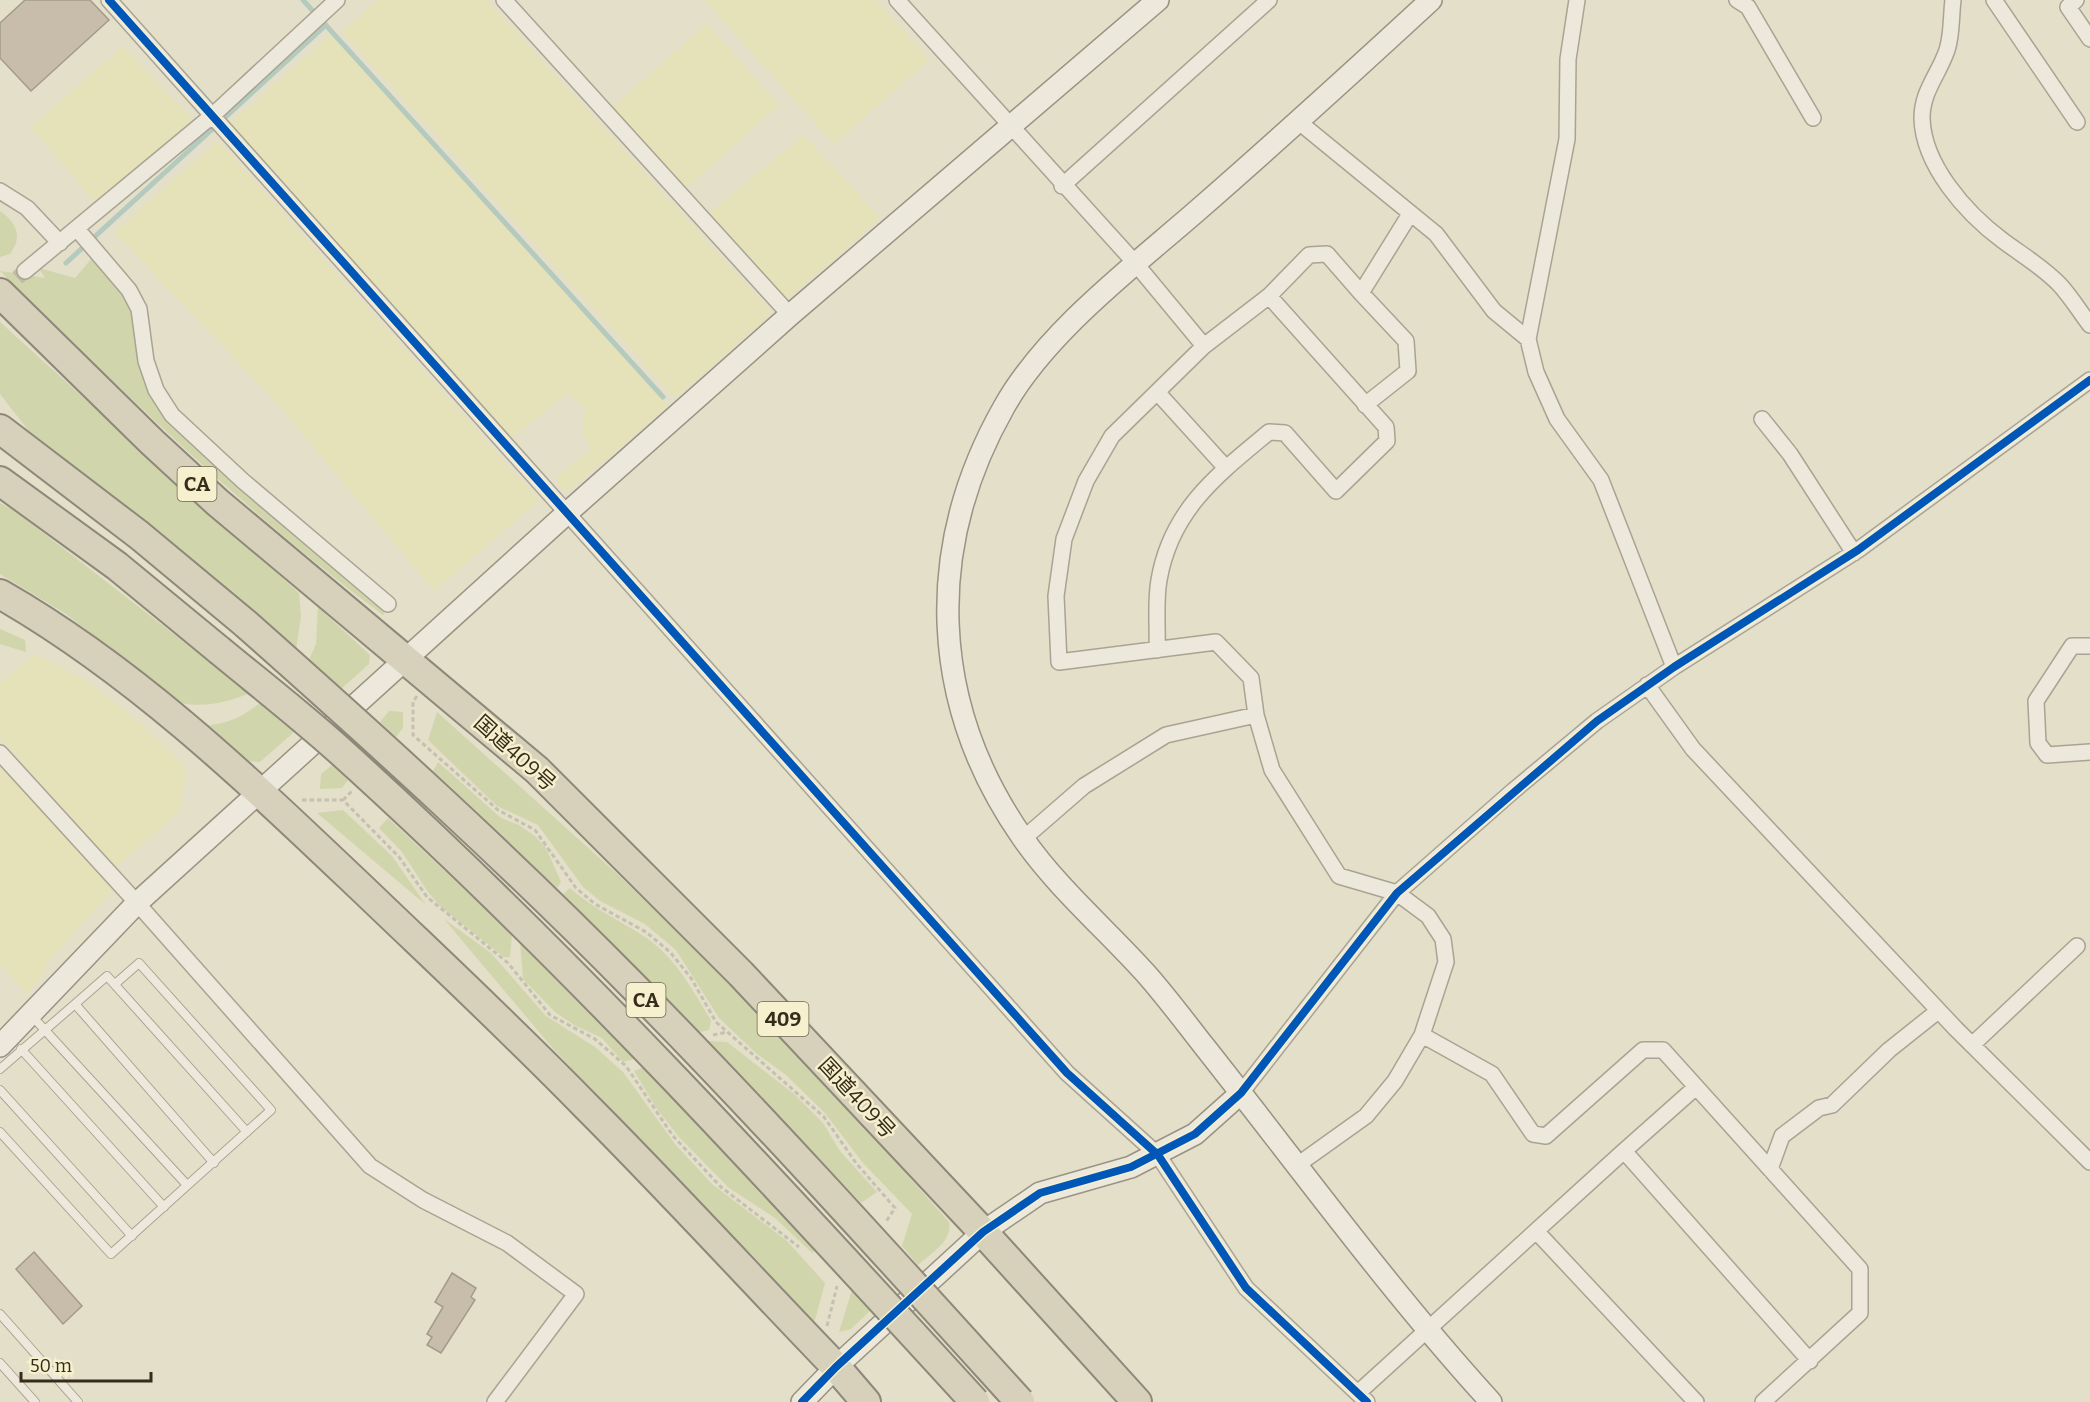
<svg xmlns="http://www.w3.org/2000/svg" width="2090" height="1402" font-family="Bitter,'Noto Sans JP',serif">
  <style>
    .farmland { fill: #e5e1b8 }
    .green { fill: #d0d5ab }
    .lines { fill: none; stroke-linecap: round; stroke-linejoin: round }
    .stream { stroke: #b5cabf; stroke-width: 5 }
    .building { fill: #c8bdaa; stroke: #a49a89; stroke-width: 1.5 }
    .street-tunnel { stroke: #c1bba6; stroke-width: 15; stroke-dasharray: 15 8; stroke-linecap: butt }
    .lane-casing { stroke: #a9a393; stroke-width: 10 }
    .street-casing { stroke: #a9a393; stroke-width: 18 }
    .secondary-casing { stroke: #989383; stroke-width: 24 }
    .highway-casing { stroke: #8e887a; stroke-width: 32 }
    .path { stroke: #c4c0b2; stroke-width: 3; stroke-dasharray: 4.5 3; stroke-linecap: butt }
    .lane { stroke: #ece8db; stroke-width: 8 }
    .street { stroke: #ece8db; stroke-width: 15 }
    .secondary { stroke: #ece8db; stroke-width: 21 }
    .highway { stroke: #d7d0ba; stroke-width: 28 }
    .highway-bridge-casing { stroke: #8e887a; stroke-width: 32; stroke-linecap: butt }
    .highway-bridge { stroke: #d7d0ba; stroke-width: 28 }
    .cycleway-casing { stroke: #f6f0ce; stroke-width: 11 }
    .cycleway { stroke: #0057b8; stroke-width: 8 }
    .labels { text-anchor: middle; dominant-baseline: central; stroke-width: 5; stroke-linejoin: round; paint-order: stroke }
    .shield { fill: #f6f0ce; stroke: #706751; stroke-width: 1.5 }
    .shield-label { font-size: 20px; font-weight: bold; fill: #372c1b }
    .street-label { font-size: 21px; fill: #372c1b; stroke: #f6f0ce }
  </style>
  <rect width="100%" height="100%" fill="#e4dfc9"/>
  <path class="farmland" d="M377,0H487L772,313L675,398L342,32Z
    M704,0H876L929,60L834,144Z
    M707,24L779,105L681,193L608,111Z
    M331,34L668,406L566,493L555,478L591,449L582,432L585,408L568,393L510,440L227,126Z
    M123,46L194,122L100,208L31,127Z
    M804,135L880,218L785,301L706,215Z
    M218,140L539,500L434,591L274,400L114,232Z
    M35,654L89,682L146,728L186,767L180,811L116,867L0,738V683Z
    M3,768L115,887L44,966L47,970L27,995L0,964V769Z"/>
  <path class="green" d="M0,211C17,223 23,237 10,254L0,257Z
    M92,258L122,290L133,307L150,393L387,610L383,615C245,512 122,391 0,271L45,278L39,268L75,278Z
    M0,322L299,593L301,616L296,650L220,582L32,435L0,394Z
    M0,503L15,511L250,693C228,702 205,708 181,703L66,614L0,574Z
    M318,607L370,655L369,664L341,689L309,660L316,644Z
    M0,629L25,640L26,652L0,644Z
    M260,703L294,732L260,762L249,761L203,726C227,724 241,718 260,703Z
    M389,711L403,712V728L396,737L380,722Z
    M437,712L615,872L721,974L818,1075L949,1222C953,1241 931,1253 918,1265L902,1246L912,1214L863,1163L825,1113L786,1075L757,1054L719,1018L676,950L645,924L600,901L583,887L538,825L497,806L428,740Z
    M438,762L501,818L519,825L535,836L546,848L561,882L557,888L433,771Z
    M332,765L348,780L342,788L320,789L321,774Z
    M343,810L392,856L426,905L317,813Z
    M388,818L512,934L510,957H504L441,907L428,892L402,852L379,828Z
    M570,888C594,910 622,921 648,939C678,961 692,990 711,1020L709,1030L699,1032L563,894Z
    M444,919L491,953L546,1016L595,1047L623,1072L675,1144L712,1184L787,1241L825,1283L815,1320L807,1323L550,1045Z
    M520,940L637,1058L623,1062L602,1038L574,1025L555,1012L523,979Z
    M707,1041L727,1042L794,1094L823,1123L840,1151L877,1192L861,1203Z
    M644,1067L816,1250L812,1253L775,1218L729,1188L679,1137L657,1109L634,1071Z
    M852,1290L871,1310L851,1329L839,1332Z"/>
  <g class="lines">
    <path class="stream" d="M303,0L663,397
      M66,263L326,25"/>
  </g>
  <path class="building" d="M25,0H90L109,20L31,91L0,58V23Z
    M34,1252L82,1306L63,1324L16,1269Z
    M452,1273L476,1288L471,1297L475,1300L441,1353L427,1345L432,1337L427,1334L443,1307L435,1302Z"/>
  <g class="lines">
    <path class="street-tunnel" d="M0,293L25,271"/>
    <defs>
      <path id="lane" d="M32,1016L187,1185
        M21,1049L164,1207
        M0,1069L75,1004
        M0,1090L132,1236
        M0,1132L111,1254L271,1110L139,963L115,984
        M214,1163L75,1004L107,976L247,1132
        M0,1314L78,1402
        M0,1363L35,1402"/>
      <path id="street" d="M109,0L1067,1073L1158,1155L1246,1288L1367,1402
        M504,0L790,315
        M897,0L1136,264L1204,346
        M1577,0L1568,59L1567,139L1528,339L1536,372L1557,419L1601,480L1674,667
        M1737,0L1748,7L1813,118
        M1953,0C1951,16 1952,35 1947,50C1939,74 1922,91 1922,118C1923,165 1966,213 2002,240C2022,255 2043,267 2060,285C2071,297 2080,312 2090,325
        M1994,0L2077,122
        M2076,0L2068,7L2090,39
        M1299,122L1436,234L1494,311L1528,339
        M1062,186L1269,0
        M0,191L27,208L60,243
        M77,229L129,290L139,309L146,361L156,390L172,415L243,481L388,604
        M25,271L213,115L337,0
        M1158,393L1226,468
        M1365,405L1408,371L1406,341L1361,293L1410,214
        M1762,419L1790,454L1854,553
        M2090,646H2072L2036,701L2038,743L2047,755L2090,752
        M1157,650C1158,627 1155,602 1159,580C1171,510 1217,475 1269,432L1285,433L1336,491L1387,441L1386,427L1269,296
        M1647,685L1693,749L1956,1029L2090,1162
        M0,753L137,903L370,1166L423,1200L507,1243L576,1294L495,1402
        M1023,839L1084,786L1166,735L1256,715
        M1422,1035L1492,1074L1533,1134L1546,1136L1643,1050H1663L1860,1269V1313L1763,1402
        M1972,1045L2077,946
        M1241,1093L1397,893L1513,791L1597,721L1674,667L1858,550L2090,380
        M1624,1151L1696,1087
        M1296,1166L1366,1116L1395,1081L1422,1035L1446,962L1443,939L1428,916L1397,893L1339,876L1272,770L1256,715L1251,678L1216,642L1059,662L1056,596L1064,539L1086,481L1112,436L1204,346L1269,296L1309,255L1327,254L1361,293
        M1770,1169L1782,1136L1819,1108L1832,1105L1889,1050L1938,1011
        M1536,1231L1696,1402
        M1359,1392L1624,1151L1810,1361"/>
      <path id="secondary" d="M1431,0C1354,71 1277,141 1198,210C1134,266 1046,332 1004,407C924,548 929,703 1022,837C1058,889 1107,930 1148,976C1168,999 1186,1023 1204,1046C1299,1166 1388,1289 1491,1402
        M0,1046L137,903L567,513L790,315L1158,0
        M802,1402L836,1367L983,1232L1040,1193L1131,1167L1195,1134L1241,1093"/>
      <path id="highway" d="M0,293L152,442L217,502L537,770L741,974L983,1232L1137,1402
        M0,429L139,535L246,624
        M0,481L117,566L219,650
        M0,594C138,673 253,785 368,894C441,964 515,1033 586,1106C671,1191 752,1280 836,1367L866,1402"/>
    </defs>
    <use href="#lane" class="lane-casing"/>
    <use href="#street" class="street-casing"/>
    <use href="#secondary" class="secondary-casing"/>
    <use href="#highway" class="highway-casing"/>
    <path class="path" d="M417,696L413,702V735L498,810L535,830L576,888L595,904L646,932L670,952L691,978L716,1022L824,1117L856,1163L895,1208L885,1223
      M302,800H343L399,857L427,897L508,963L550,1015L595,1039L626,1066L673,1136L721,1187L799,1247
      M343,800L352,791
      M713,1035L727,1032
      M827,1326L837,1286"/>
    <use href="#lane" class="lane"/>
    <use href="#street" class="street"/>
    <use href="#secondary" class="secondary"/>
    <use href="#highway" class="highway"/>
    <defs>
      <path id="highway-bridge" d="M246,624C378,741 509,860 633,986C766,1121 893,1262 1020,1402
        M219,650C259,683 300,715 339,750C564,953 770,1178 975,1402"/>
    </defs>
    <use href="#highway-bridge" class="highway-bridge-casing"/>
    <use href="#highway-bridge" class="highway-bridge"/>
    <defs>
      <path id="cycleway" d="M109,0L1067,1073L1158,1155L1246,1288L1367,1402
        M802,1402L836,1367L983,1232L1040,1193L1131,1167L1195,1134L1241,1093L1397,893L1597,721L1674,667L1858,550L2090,380"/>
    </defs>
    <use href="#cycleway" class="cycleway-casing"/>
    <use href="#cycleway" class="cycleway"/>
  </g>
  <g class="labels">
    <g class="shield">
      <rect x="177.5" y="467" width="39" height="34" rx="4.5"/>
      <rect x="626.5" y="983" width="39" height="34" rx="4.5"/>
      <rect x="757.5" y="1002" width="51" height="34" rx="4.5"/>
    </g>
    <g class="shield-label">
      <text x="197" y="484">CA</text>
      <text x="646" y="1000">CA</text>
      <text x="783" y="1019">409</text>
    </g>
    <g class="street-label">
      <text transform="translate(515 753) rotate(42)">国道409号</text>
      <text transform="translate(857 1098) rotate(47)">国道409号</text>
    </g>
  </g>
  <path d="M21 1372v9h130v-9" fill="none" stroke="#372c1b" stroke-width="3"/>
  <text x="30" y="1372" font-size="18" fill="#372c1b" stroke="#f6f0ce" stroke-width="4.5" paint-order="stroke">50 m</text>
</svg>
